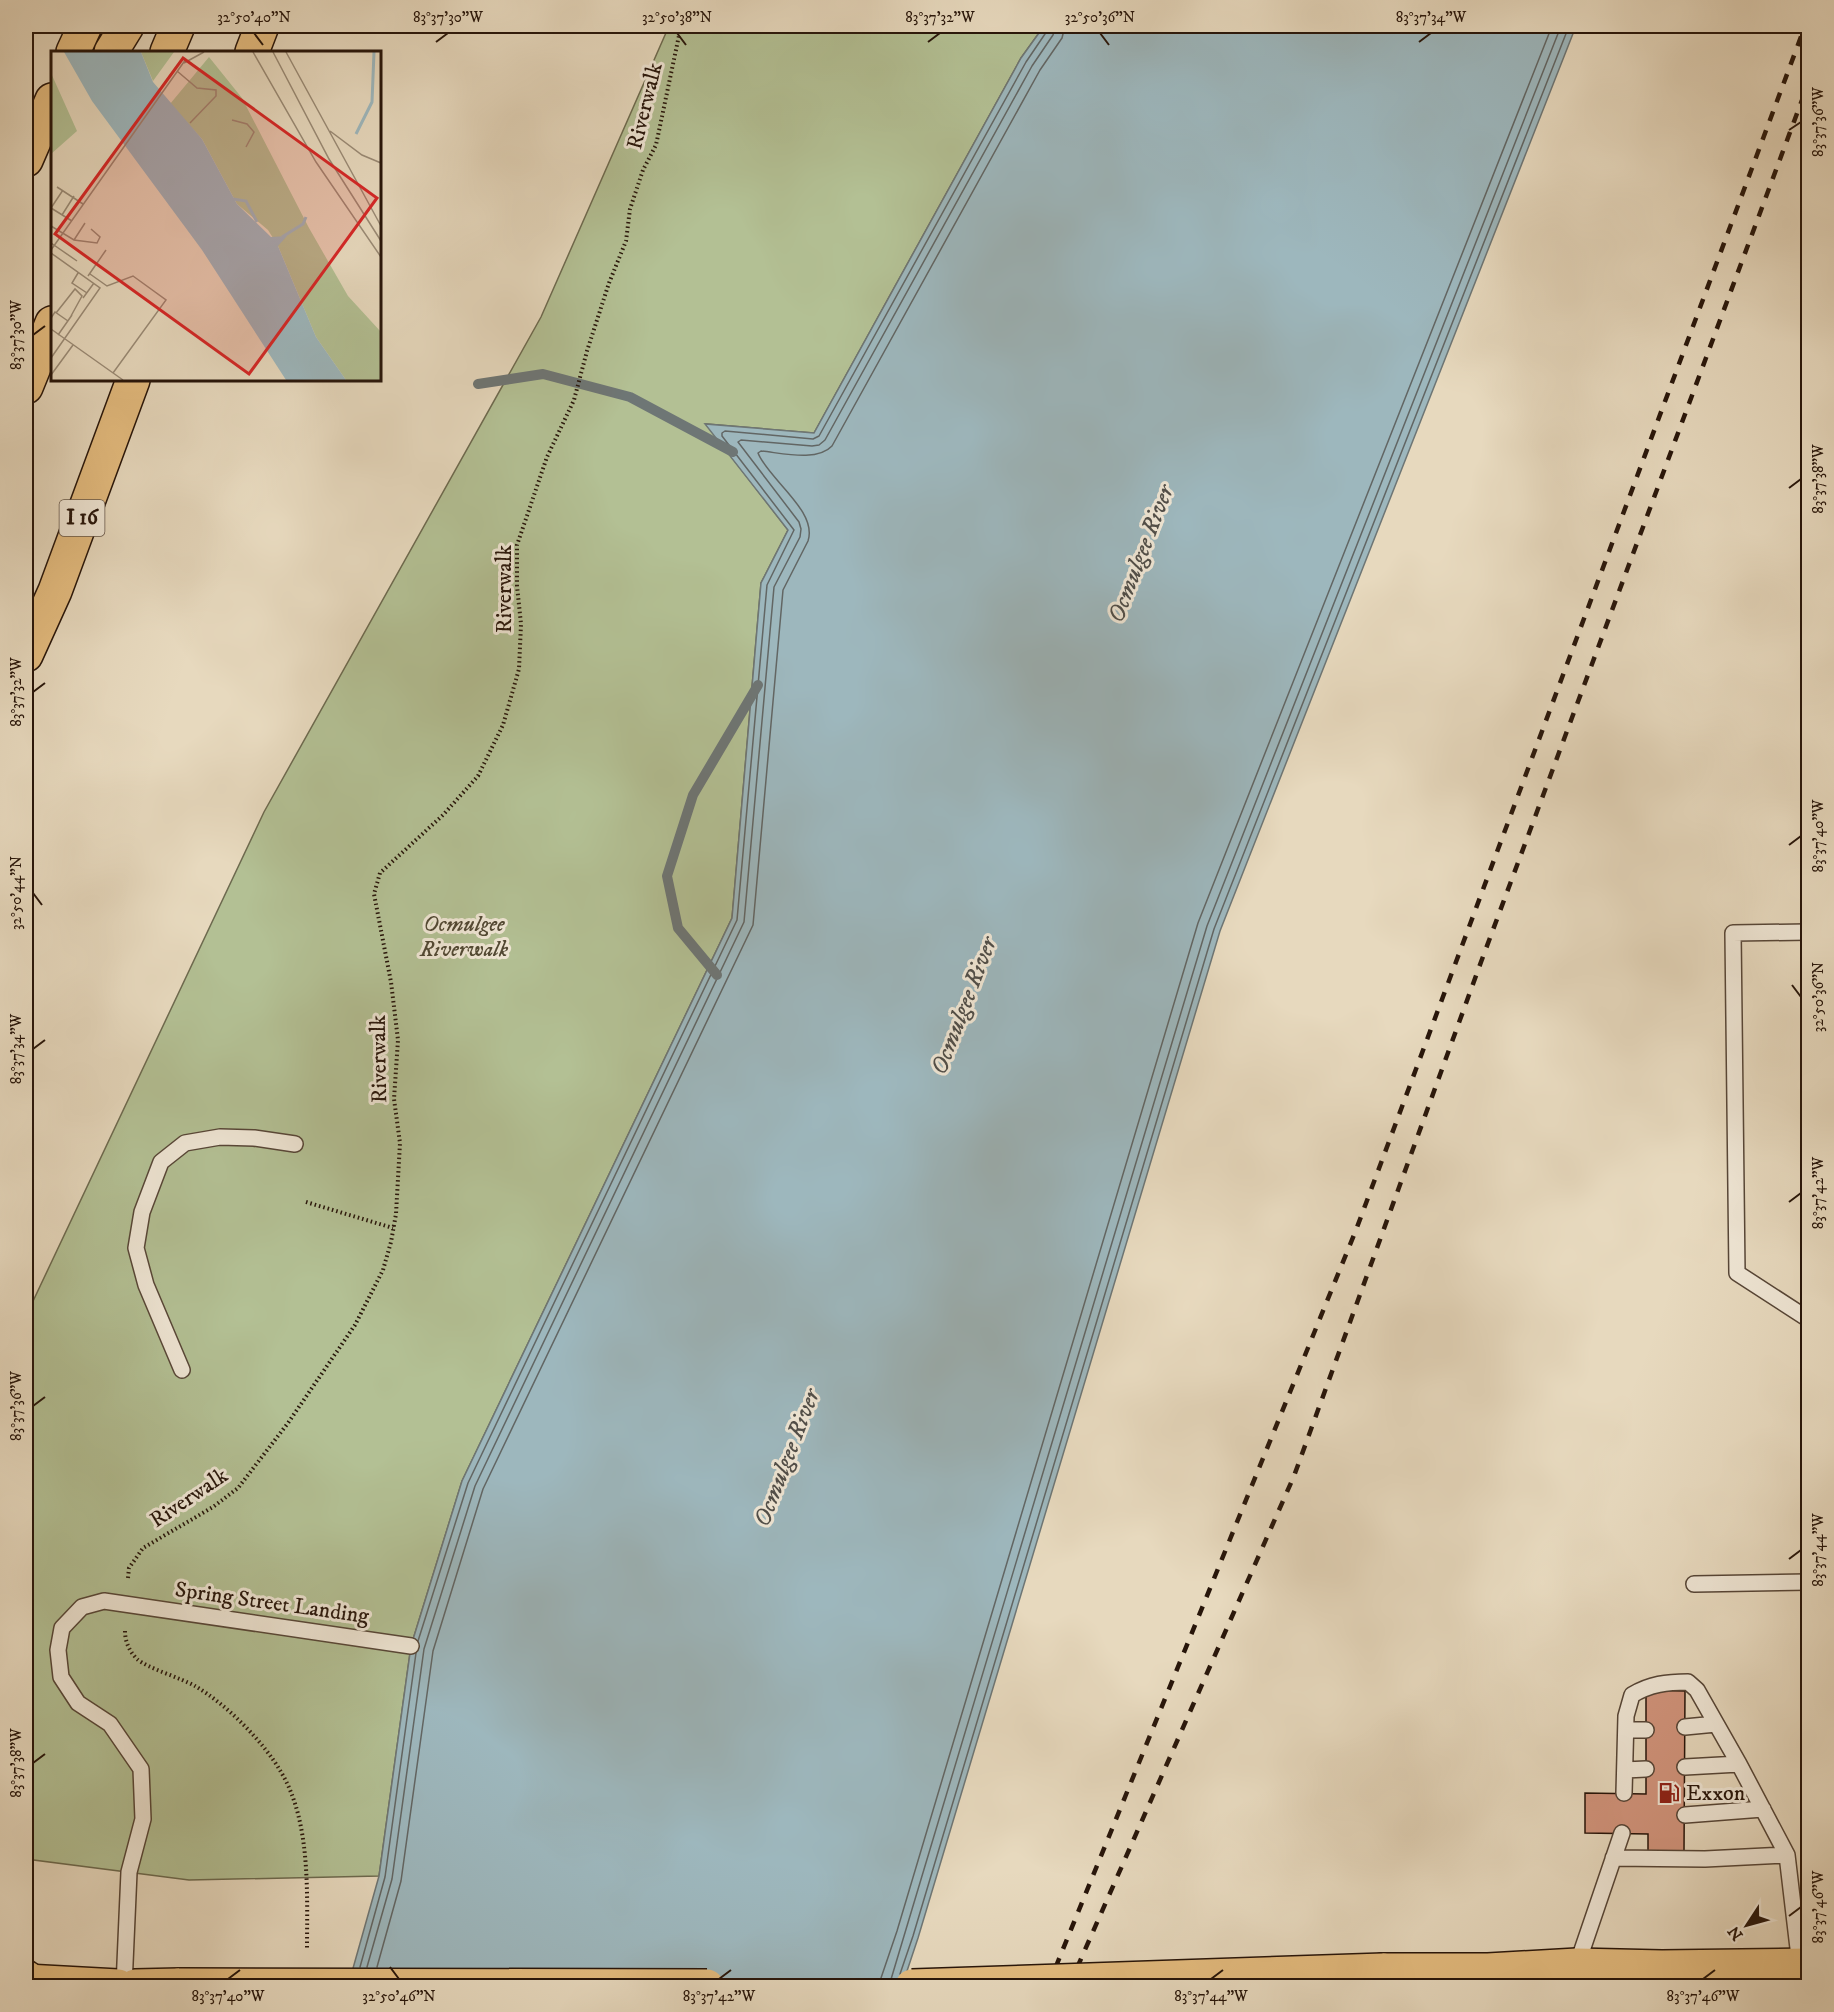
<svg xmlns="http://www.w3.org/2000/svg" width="1834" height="2012" font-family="'IM FELL DW Pica',serif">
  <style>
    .green { fill: #b3c094; stroke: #6d6a4f; stroke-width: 1.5 }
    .water { fill: #9db7bd; stroke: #6e7675; stroke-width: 1.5 }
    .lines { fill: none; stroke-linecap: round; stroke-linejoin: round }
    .shore { stroke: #626664; stroke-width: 1.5 }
    .stream { stroke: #6e7675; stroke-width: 10 }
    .building { fill: #d1947c; stroke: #27150a; stroke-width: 1.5 }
    .service-casing { stroke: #574637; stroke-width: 18 }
    .primary-casing { stroke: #27150a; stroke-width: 36 }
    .motorway-casing { stroke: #27150a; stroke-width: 36 }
    .path { stroke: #27150a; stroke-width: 4; stroke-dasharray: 1.5 3; stroke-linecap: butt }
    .service { stroke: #efe6d5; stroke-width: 15 }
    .primary { stroke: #e4bc7f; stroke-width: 33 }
    .motorway { stroke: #e4bc7f; stroke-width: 33 }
    .rail { stroke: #27150a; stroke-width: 4.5; stroke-dasharray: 10 10; stroke-linecap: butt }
    .primary-bridge-casing { stroke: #27150a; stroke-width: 36; stroke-linecap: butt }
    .primary-bridge { stroke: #e4bc7f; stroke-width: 33 }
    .ticks { fill: none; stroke: #27150a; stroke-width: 2 }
    .labels { text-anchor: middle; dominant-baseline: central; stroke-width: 6; stroke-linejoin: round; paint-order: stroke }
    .shield { fill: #efe6d5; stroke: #635447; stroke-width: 1.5 }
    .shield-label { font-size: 21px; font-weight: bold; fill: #27150a }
    .street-label { font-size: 22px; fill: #27150a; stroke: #efe6d5 }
    .park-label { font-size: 22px; font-style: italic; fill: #514833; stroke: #efe6d5 }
    .poi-label { font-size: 22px; fill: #27150a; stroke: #efe6d5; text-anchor: start }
    .water-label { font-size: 24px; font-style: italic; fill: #504e49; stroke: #efe6d5 }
    .inset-river { fill: none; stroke: #9db7bd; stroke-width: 3 }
    .inset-road { fill: none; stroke: #9a8b76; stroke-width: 1.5 }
    .view { fill: #d62828; fill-opacity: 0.15; stroke: #d62828; stroke-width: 3 }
    .inset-edge { fill: none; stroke: #27150a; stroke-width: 3 }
    .neatline { fill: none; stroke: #27150a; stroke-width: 2 }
    .ticks-label { font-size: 15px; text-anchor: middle; fill: #27150a }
  </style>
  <rect width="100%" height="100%" fill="#e7d9be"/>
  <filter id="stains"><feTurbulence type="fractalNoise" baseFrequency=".00333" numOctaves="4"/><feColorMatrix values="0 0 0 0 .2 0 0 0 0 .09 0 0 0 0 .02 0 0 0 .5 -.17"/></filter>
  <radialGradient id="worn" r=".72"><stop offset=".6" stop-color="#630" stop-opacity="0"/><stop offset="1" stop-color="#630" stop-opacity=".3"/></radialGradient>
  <path class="green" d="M669,26H1044L1021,58L814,433L706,424L788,530L761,583L732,918L462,1481L411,1646L379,1876L189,1880L26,1859V1316L264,812L541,317Z"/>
  <path class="water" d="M1044,26H1576L1220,931L918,1938L902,1986H348L379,1876L411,1646L462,1481L732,918L761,583L788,530L705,424L814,433L1021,58Z"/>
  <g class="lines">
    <path class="shore" d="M418,1641L468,1483L737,920L767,585L794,530L722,436V433L725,431L813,439L819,436L1026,62L1047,31L1048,26
      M360,1967L385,1877L416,1653
      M367,1967L392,1879L424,1649L475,1486L744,922L774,587L800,537L801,529L799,522L738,442L741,440L812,446L819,445L825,440L1032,66L1053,35L1056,26
      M377,1967L401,1881L433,1651L483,1489L753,925L783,590L808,541C818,511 768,479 758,453L761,451C782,453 817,462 832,446L1040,70L1062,38L1065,26
      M900,1974L913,1936L1214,929L1569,26
      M880,1986L881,1978L897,1931L1198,923L1552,26
      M889,1986L1207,926L1561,26"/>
    <path class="stream" d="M478,384L543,374L630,397L733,452
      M717,975L678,928L667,876L693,795L758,685"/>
  </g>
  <path class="building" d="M1646,1690L1685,1691L1684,1852H1648V1834L1585,1833V1793L1646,1794Z"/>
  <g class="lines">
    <defs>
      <path id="service" d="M1808,932L1733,933L1737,1273L1808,1319
        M182,1370L146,1285L136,1248L142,1212L161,1162L185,1143L220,1137L254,1138L295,1144
        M1694,1584L1808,1582
        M1685,1727L1716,1724
        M1626,1730H1646
        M1685,1767L1739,1764
        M1625,1770L1646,1769
        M1624,1793L1626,1716L1632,1695C1650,1684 1667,1682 1688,1682L1697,1690L1739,1764L1787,1855L1800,1965L1799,1986
        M1685,1815L1763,1809
        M1613,1858L1705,1859L1787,1855
        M1577,1965L1622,1833
        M124,1986L129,1872L143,1819L141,1769L110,1724L78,1703L61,1677L58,1650L62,1628L82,1607L104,1601L411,1646"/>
      <path id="primary" d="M1383,1970H1488L1577,1965L1662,1967L1808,1965
        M26,1981L118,1986
        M135,1986L179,1985"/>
      <path id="motorway" d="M73,52L85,26
        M111,52L127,26
        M167,52L178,26
        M252,52L262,26
        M26,160L52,100
        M26,387L52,323
        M26,655L55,591L133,380
        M26,1977L31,1981"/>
    </defs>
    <use href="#service" class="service-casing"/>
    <use href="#primary" class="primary-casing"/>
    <use href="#motorway" class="motorway-casing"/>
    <path class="path" d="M306,1202L393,1228
      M128,1578L129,1568L143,1548L213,1507L238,1488L288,1423L355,1325L383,1270L391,1242L396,1214L400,1143L394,1099L398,1040L391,982L374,894L380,873L443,815L478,776L503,725L519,669L521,624L517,586V545L547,457L574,400L587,351L609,283L626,241L630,209L643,170L656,145L681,26
      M125,1631C125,1641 129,1651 137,1659C147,1668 181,1678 195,1686C226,1704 263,1741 281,1772C311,1822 307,1893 307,1950"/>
    <use href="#service" class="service"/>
    <use href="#primary" class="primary"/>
    <use href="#motorway" class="motorway"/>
    <path class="rail" d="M1048,1986L1356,1230L1805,26
      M1069,1986L1294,1476L1481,962L1808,84"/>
    <defs>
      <path id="primary-bridge" d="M179,1985L707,1986
        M912,1986L1383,1970"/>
    </defs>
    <use href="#primary-bridge" class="primary-bridge-casing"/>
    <use href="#primary-bridge" class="primary-bridge"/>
  </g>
  <path class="ticks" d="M254,33L263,45M677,33L686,45M1100,33L1109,45M436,42L448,33M928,42L940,33M1419,42L1431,33M1789,130L1801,122M33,335L45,326M1789,488L1801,479M33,692L45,683M1789,845L1801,836M33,893L42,905M1792,985L1801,997M33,1049L45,1040M1789,1202L1801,1193M33,1406L45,1397M1789,1559L1801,1550M33,1763L45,1754M1789,1916L1801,1907M390,1967L399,1979M228,1979L240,1970M719,1979L731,1970M1211,1979L1223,1970M1703,1979L1715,1970"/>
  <defs>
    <symbol id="fuel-bare" viewBox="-9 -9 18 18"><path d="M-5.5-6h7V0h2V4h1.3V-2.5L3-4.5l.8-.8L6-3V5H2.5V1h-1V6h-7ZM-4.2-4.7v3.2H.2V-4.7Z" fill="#8f2418" stroke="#efe6d5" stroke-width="2.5" paint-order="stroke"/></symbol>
  </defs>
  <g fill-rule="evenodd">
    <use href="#fuel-bare" x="1654" y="1778" width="30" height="30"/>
  </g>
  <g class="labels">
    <rect class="shield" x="59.5" y="500" width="45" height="36" rx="4.5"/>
    <g class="shield-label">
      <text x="82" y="518">I 16</text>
    </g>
    <g class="street-label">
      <text transform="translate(645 106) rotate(-76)">Riverwalk</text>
      <text transform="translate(504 589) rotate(-90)">Riverwalk</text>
      <text transform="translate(379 1059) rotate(-91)">Riverwalk</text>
      <text transform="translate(189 1498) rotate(-34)">Riverwalk</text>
      <text transform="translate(272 1603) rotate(8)">Spring Street Landing</text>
    </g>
    <g class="park-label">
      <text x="464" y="924">Ocmulgee<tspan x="464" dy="25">Riverwalk</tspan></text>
    </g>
    <g class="poi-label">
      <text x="1686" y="1793">Exxon</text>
    </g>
    <g class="water-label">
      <text transform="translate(1141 554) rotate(-69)">Ocmulgee River</text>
      <text transform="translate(964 1006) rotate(-69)">Ocmulgee River</text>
      <text transform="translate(787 1458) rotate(-69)">Ocmulgee River</text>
    </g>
  </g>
  <g transform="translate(51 51)">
    <rect width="330" height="330" fill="#e7d9be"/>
    <path d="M90,1H123L102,30ZM158,6L191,47L258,177L297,245L330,281V329H295L265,286L227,195L217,179L186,153L151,88L119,53ZM0,22L26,80L0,103Z" fill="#b3c094"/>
    <path d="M13,1H90L102,31L151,88L186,153L220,186L236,185L227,195L265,286L295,329H235L151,199L41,50Z" fill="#9db7bd"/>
    <path class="inset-river" d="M305,83L321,51L323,1M182,148L195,150L206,171M231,186L252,173L255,166"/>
    <path class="inset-road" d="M202,1L265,111L330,206M222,1L278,108L330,190M235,1L330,175M133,12L153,1M126,20L146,37L165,39V45L139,72M181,69L196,73L203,81L195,96M279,80L311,104L330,112M6,136L32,153M0,157L21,170M0,157L12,139M11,164L23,145M0,175L23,189L46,192L49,186L40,178M23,189L34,172M0,192L26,210M0,199L135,8M0,202L49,237L0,307M27,222L21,232L36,242M39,223L56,235L82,225L115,249L62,322M37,225L55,199M32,247L43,232M5,262L24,238L31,245L20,265M0,267L4,261L17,270M0,278L72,329M7,284L21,264M0,324L22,294"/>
    <path class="view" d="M132,7L326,147L198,323L4,183Z"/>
    <rect width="330" height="330" class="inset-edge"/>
  </g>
  <rect width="1834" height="2012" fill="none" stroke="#e7d9be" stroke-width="66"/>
  <g transform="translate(1747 1925) rotate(234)" stroke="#efe6d5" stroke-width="4.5" paint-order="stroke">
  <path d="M0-4.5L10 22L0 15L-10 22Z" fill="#27150a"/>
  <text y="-9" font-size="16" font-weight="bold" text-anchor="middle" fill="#27150a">N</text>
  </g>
  <rect x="33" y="33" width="1768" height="1946" class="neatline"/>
  <g class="ticks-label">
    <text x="254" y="22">32°50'40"N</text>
    <text x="448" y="22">83°37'30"W</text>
    <text x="677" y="22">32°50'38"N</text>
    <text x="940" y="22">83°37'32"W</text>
    <text x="1100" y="22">32°50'36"N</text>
    <text x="1431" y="22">83°37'34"W</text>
    <text transform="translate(1818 122) rotate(-90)" y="5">83°37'36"W</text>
    <text transform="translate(16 335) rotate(-90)" y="5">83°37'30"W</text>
    <text transform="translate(1818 479) rotate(-90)" y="5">83°37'38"W</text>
    <text transform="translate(16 692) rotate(-90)" y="5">83°37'32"W</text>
    <text transform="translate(1818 836) rotate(-90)" y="5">83°37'40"W</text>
    <text transform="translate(16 893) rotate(-90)" y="5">32°50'44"N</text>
    <text transform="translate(1818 997) rotate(-90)" y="5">32°50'36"N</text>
    <text transform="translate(16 1049) rotate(-90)" y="5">83°37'34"W</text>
    <text transform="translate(1818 1193) rotate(-90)" y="5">83°37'42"W</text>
    <text transform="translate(16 1406) rotate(-90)" y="5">83°37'36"W</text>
    <text transform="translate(1818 1550) rotate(-90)" y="5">83°37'44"W</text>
    <text transform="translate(16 1763) rotate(-90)" y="5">83°37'38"W</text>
    <text transform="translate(1818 1907) rotate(-90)" y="5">83°37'46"W</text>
    <text x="228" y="2001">83°37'40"W</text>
    <text x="399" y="2001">32°50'46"N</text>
    <text x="719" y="2001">83°37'42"W</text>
    <text x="1211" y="2001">83°37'44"W</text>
    <text x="1703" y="2001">83°37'46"W</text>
  </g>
  <rect width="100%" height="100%" filter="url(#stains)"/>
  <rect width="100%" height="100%" fill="url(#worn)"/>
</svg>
